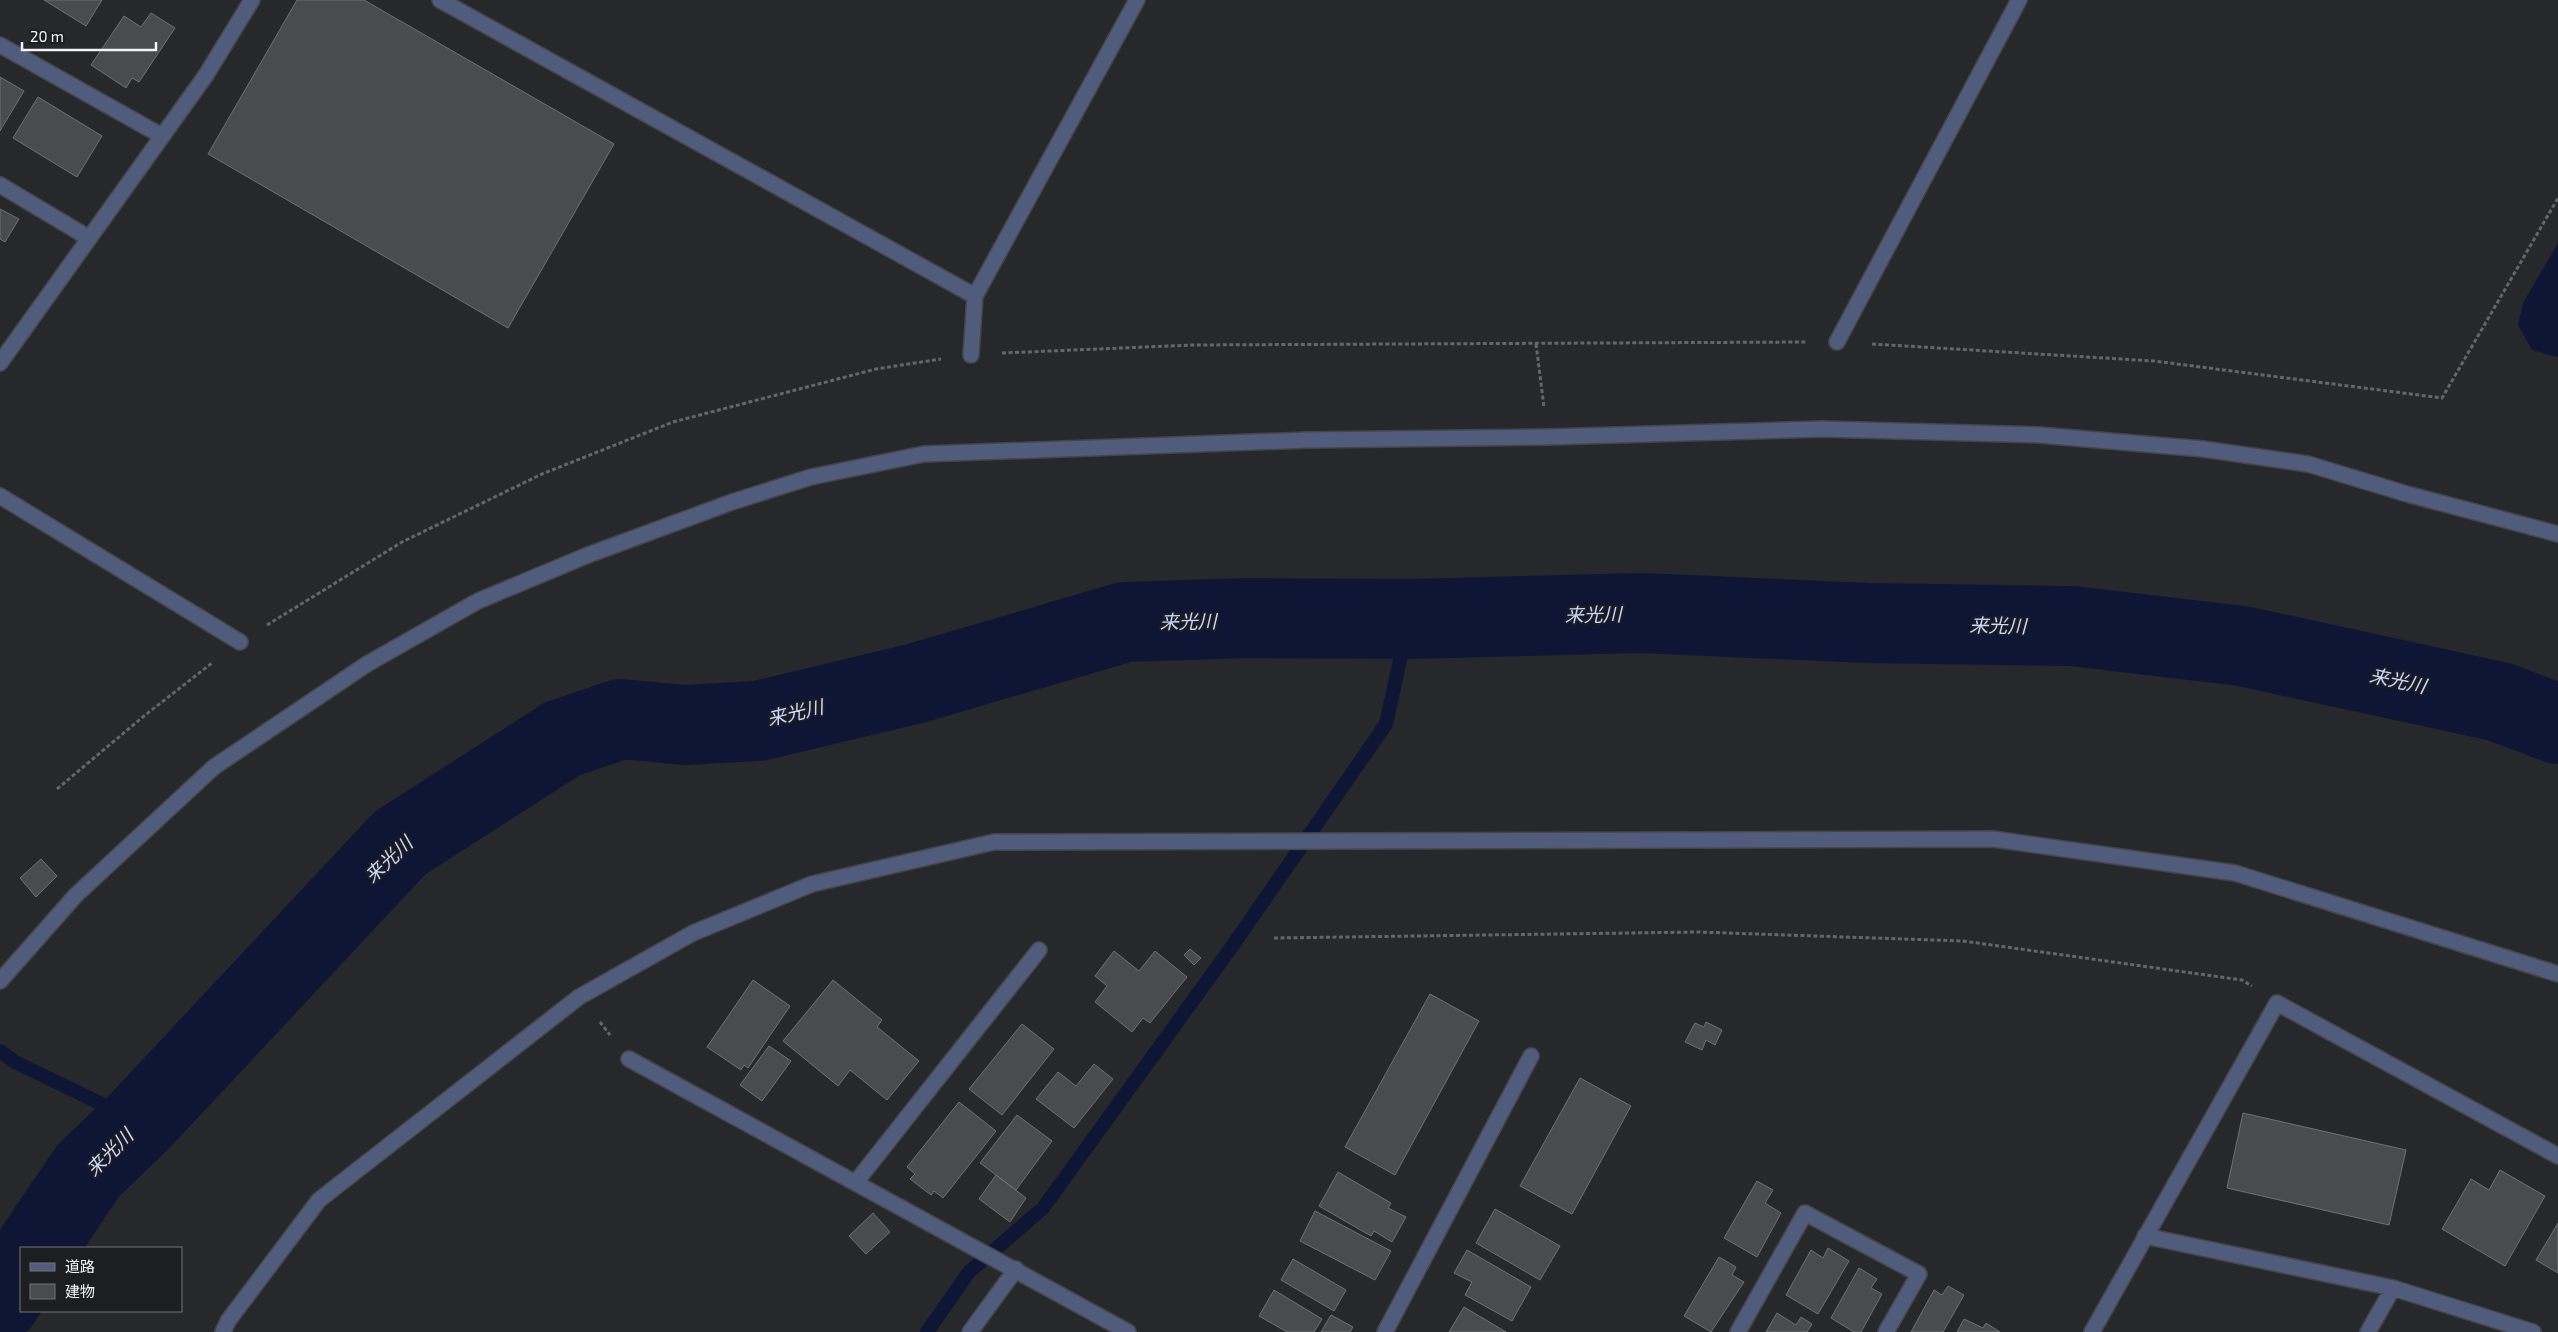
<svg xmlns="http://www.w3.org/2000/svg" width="2558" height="1332" font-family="'Exo 2','Noto Sans JP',sans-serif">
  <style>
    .water { fill: #0f1535 }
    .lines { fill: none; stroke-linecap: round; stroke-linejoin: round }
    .stream { stroke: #0f1535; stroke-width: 14 }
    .river { stroke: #0f1535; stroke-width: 80 }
    .building { fill: #494b4f; stroke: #6f7175 }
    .service-casing { stroke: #434548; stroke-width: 18 }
    .minor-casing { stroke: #434548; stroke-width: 18 }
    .tertiary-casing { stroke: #434548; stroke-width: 18 }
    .path { stroke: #65666a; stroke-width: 3; stroke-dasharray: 4 2.5; stroke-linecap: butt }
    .service { stroke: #515b7c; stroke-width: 15 }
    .minor { stroke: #515b7c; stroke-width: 15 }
    .tertiary { stroke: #515b7c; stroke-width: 15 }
    .labels { text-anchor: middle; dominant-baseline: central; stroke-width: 4; stroke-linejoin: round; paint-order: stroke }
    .water-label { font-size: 19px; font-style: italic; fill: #ccd8ff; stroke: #1d1e22 }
  </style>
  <rect width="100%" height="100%" fill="#26282c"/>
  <path class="water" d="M2558,243V357L2532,350L2518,325L2523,303Z"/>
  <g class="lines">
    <path class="stream" d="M0,1051L15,1062L139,1122
      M927,1332L969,1272L1043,1208L1233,945L1386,724L1409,619"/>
    <path class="river" d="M36,1248L88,1171L139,1122L400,843L562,739L621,719L685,725L758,721L917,683L1125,622L1249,618L1409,619L1641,613L1867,623L2072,626L2242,646L2500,702L2558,724
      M0,1302L21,1270"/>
  </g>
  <path class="building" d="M44,0H102L86,26Z
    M297,0H364L614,144L508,328L208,154Z
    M151,13L175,28L139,82L132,78L126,88L91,65L124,16L141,27Z
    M0,77L24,91L0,131Z
    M38,97L102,136L77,177L13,138Z
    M0,209L19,219L5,242L0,239Z
    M41,859L57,876L36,897L20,878Z
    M1190,949L1201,958L1194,965L1184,955Z
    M1114,951L1139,971L1155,951L1187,977L1150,1023L1143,1018L1132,1032L1095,1002L1107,986L1095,976Z
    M753,980L790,1006L748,1068L744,1065L741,1070L707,1047Z
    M833,980L882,1020L877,1027L919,1061L887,1100L850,1070L838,1086L783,1041Z
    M1430,994L1479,1021L1395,1175L1345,1147Z
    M1706,1022L1722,1030L1715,1045L1706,1040L1702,1050L1685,1042L1695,1023L1704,1027Z
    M1022,1024L1054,1049L1002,1115L969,1089Z
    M769,1046L791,1061L762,1101L740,1085Z
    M1094,1064L1113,1079L1074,1128L1036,1099L1058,1072L1076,1086Z
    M1580,1078L1631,1106L1572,1214L1520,1186Z
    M959,1102L996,1131L943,1198L934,1191L931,1195L910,1179L915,1174L907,1167Z
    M2243,1113L2406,1150L2389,1225L2227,1188Z
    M1017,1115L1052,1141L1016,1190L980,1163Z
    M2500,1170L2545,1196L2505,1266L2442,1229L2471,1179L2489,1190Z
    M1338,1172L1391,1203L1388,1208L1406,1217L1392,1242L1374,1231L1371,1236L1319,1206Z
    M996,1175L1026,1198L1010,1222L979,1199Z
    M1757,1181L1773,1190L1765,1203L1781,1213L1757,1257L1724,1238Z
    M1495,1209L1560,1246L1540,1280L1476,1243Z
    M1315,1211L1391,1251L1375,1280L1300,1241Z
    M873,1213L890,1232L866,1254L849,1236Z
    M2558,1223V1273L2536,1260Z
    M1828,1248L1849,1261L1818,1314L1786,1295L1811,1250L1823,1258Z
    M1467,1250L1531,1287L1512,1321L1465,1295L1472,1282L1454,1273Z
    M1719,1257L1736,1267L1732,1275L1744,1282L1711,1332L1684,1316Z
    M1293,1259L1346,1290L1334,1311L1281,1280Z
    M1859,1268L1877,1279L1871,1288L1882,1294L1861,1332H1854L1831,1318Z
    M1948,1286L1964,1295L1943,1332H1911L1934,1290L1942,1295Z
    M1274,1290L1322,1319L1314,1332H1287L1259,1316Z
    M1464,1307L1506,1332H1449Z
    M1777,1313L1796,1325L1801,1317L1812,1324L1807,1332H1766Z
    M1331,1315L1353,1327L1350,1332H1321Z
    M1964,1319L1983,1328L1986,1323L2000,1332H1957Z"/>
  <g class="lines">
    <defs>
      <path id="service" d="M223,1332L228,1321L319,1200L579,997L693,933L812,884L994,842L1993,839L2235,873L2558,974"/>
      <path id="minor" d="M440,0L975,296L1137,0
        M0,45L162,136
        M0,185L89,238
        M1837,342L2019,0
        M971,355L975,296
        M0,496L240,642
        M0,981L76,895L214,767L367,664L478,601L588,555L732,502L811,477L924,454L1308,440L1548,437L1823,429L2039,435L2203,449L2308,464L2407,494L2558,534
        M629,1059L1128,1332
        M856,1182L1039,950
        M2145,1236L2393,1288L2533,1332
        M970,1332L1016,1269
        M1385,1332L1531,1056
        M1738,1332L1805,1213L1919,1274L1886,1332
        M2092,1332L2277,1003L2558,1156
        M2368,1332L2393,1288"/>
      <path id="tertiary" d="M0,363L206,75L252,0"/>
    </defs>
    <use href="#service" class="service-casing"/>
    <use href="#minor" class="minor-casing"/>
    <use href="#tertiary" class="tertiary-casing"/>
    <path class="path" d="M1536,344L1544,407
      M1872,344L2154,361L2442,398L2558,198
      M1002,353L1193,345L1806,342
      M267,625L402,542L542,474L673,422L876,369L941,359
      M57,789L144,716L212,663
      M1274,938L1698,932L1963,941L2242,980L2252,986
      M600,1022L610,1035"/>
    <use href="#service" class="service"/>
    <use href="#minor" class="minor"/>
    <use href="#tertiary" class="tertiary"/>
  </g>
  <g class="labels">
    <g class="water-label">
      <text transform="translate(1593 614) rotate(-1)">来光川</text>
      <text transform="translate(1188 621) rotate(-1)">来光川</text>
      <text transform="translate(1998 625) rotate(1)">来光川</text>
      <text transform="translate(2398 680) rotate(12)">来光川</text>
      <text transform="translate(795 712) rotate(-13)">来光川</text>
      <text transform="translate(388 859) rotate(-43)">来光川</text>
      <text transform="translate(109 1152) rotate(-45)">来光川</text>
    </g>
  </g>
  <rect x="20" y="1247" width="162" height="65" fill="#1d1e22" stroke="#737477"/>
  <rect x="30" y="1263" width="25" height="8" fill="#515b7c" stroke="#737477"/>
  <text x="65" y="1272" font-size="15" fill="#f3f4f7">道路</text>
  <rect x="30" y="1284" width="25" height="15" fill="#494b4f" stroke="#737477"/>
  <text x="65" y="1297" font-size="15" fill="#f3f4f7">建物</text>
  <path d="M22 42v8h134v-8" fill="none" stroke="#f3f4f7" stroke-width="2.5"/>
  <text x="30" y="42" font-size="15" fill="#f3f4f7" stroke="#1d1e22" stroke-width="4" paint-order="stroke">20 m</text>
</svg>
